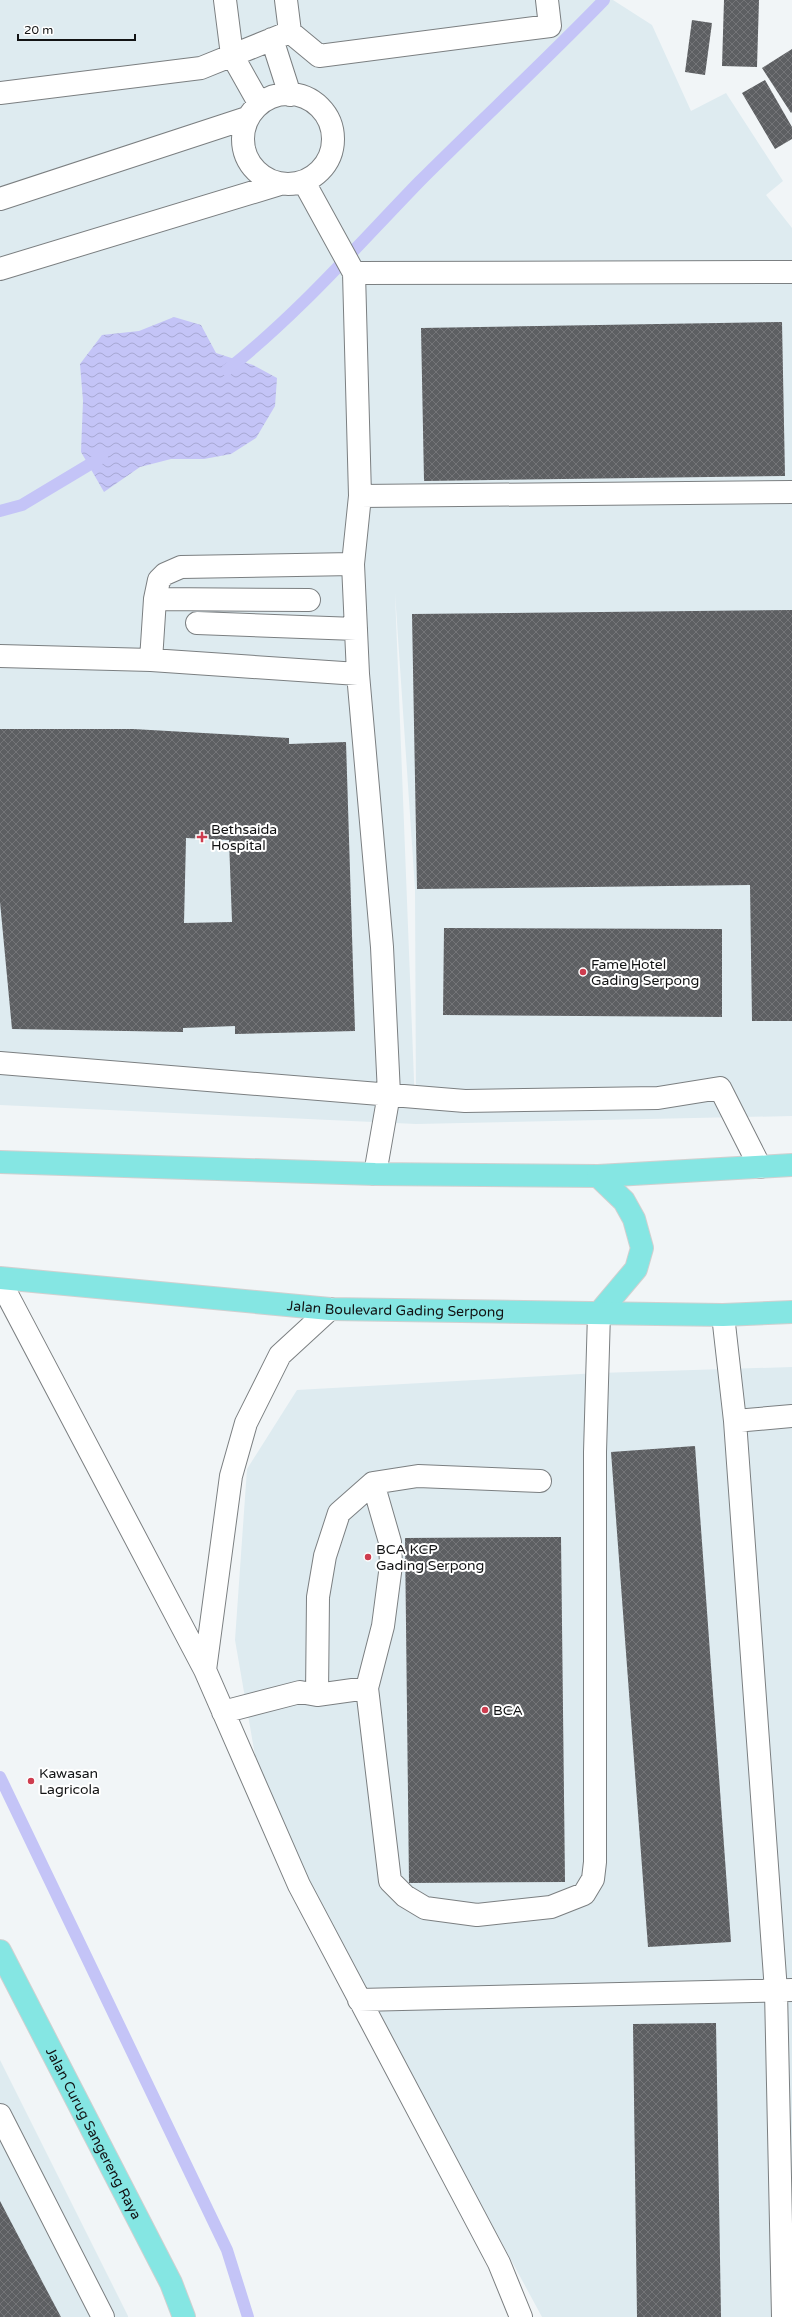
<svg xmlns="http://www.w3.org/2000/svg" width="792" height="2317" font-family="'Varela Round',sans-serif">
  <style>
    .built { fill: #deebf0; fill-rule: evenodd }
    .water { fill: url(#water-waves) }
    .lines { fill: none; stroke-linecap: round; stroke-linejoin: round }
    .stream { stroke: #c4c4f7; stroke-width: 12 }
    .building { fill: url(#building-cross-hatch); fill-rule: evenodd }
    .minor-casing { stroke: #7b7f81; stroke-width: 24 }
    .major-casing { stroke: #d0d0d0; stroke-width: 24 }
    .minor { stroke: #fff; stroke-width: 22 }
    .major { stroke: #85e6e3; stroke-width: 22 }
    .poi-dot { fill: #ce3d4f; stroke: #fff; stroke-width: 1.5 }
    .labels { text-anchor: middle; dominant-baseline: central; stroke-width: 4; stroke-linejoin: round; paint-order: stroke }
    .poi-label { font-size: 14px; fill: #121314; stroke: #fff; text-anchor: start }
    .street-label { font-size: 14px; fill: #121314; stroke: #fff }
  </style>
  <defs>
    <pattern id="water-waves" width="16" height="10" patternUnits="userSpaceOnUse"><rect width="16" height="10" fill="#c4c4f7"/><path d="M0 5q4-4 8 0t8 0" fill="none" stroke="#a7a8d3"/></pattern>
    <pattern id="building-cross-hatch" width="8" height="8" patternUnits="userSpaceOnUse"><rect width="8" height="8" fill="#5d5f62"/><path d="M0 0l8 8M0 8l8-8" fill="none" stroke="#747578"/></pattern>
  </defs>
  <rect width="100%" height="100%" fill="#f1f5f7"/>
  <path class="built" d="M0,0H613L652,25L691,111L726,93L783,181L766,195L792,228V1116L416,1124L0,1105ZM395,593L415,889L416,1106H415Z
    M792,1367V2317H542L348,1959L261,1790L235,1640L247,1469L297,1390L599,1373Z
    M0,2060L128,2316V2317H0Z"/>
  <path class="water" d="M174,317L201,325L216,353L253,365L277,378L275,406L256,438L231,454L204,459H171L140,467L104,492L81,452L83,401L80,364L102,335L139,331Z"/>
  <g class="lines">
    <path class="stream" d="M227,370C297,315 357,246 419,182C480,121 544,62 604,0
      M0,511L22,505L102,457
      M0,1777L227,2250L248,2317"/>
  </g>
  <path class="building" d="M724,0H759L757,67L722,66Z
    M692,20L712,23L705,75L685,72Z
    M792,49V112L791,113L762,68Z
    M765,80L792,127V139L775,149L742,93Z
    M782,322L785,476L424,481L421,328Z
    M792,610V1021H752L750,885L417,889L412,614Z
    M0,729H133L289,738V744L346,742L355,1031L235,1034V1026L183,1028V1032L12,1029L0,902ZM186,838L229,840L232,922L184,923Z
    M444,928L722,929V1017L443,1015Z
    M695,1446L731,1942L648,1947L611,1452Z
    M561,1537L565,1882L409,1883L405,1538Z
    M716,2023L721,2317H637L633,2024Z
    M0,2201L44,2285L61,2317H0Z"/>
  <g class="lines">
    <defs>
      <path id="minor" d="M225,0L232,55L259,103
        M286,0L290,32L319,56L550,26L547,0
        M272,39L290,95
        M0,93L201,68L290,32
        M243 139a45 45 0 1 1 90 0a45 45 0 1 1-90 0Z
        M304,182L354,273L360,496L353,564
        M0,199L247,118
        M0,269L280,184
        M354,273L792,272
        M360,496L792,492
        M155,599L309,600
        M197,623L356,629
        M0,656L151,660L358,674
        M151,660L155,599L159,580L165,574L181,567L353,564L358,674L382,947L389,1094L375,1174
        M0,1063L465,1101L658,1098L720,1088L760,1167
        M0,1281L205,1670L299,1885L499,2263L521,2317
        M723,1315L735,1421L776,1991L783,2317
        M735,1421L792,1416
        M373,1483L390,1542L391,1565L383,1626L367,1688L390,1881L405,1896L425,1908L477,1915L551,1907L584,1894L593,1879L595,1862V1452L599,1313
        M205,1670L231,1476L246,1423L280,1355L330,1309
        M317,1695L318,1597L325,1556L339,1513L373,1483L418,1476L540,1481
        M223,1712L300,1692L317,1695L367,1688
        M359,2000L792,1990
        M0,2115L103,2317"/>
      <g id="major">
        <path d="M0,1162L375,1174L598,1176L792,1165"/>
        <path d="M598,1176L624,1201L634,1219L642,1248L636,1269L599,1313"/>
        <path id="s1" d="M0,1278L330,1309L723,1315L792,1312"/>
        <path id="s2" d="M0,1951L171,2283L184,2317"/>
      </g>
    </defs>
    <use href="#minor" class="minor-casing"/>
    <use href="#major" class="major-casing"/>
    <use href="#minor" class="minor"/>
    <use href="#major" class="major"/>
  </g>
  <g class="poi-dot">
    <path d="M200 831h4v4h4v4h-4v4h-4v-4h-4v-4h4z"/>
    <circle cx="583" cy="972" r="4"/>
    <circle cx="368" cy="1557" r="4"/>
    <circle cx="485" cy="1710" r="4"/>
    <circle cx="31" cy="1781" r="4"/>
  </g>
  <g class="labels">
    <g class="poi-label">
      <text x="211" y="829">Bethsaida<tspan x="211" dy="16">Hospital</tspan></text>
      <text x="591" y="964">Fame Hotel<tspan x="591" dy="16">Gading Serpong</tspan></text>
      <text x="376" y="1549">BCA KCP<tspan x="376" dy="16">Gading Serpong</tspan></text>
      <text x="493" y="1710">BCA</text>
      <text x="39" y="1773">Kawasan<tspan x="39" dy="16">Lagricola</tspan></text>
    </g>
    <g class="street-label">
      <text stroke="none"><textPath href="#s1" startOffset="397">Jalan Boulevard Gading Serpong</textPath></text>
      <text stroke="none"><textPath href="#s2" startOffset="205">Jalan Curug Sangereng Raya</textPath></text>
    </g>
  </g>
  <path d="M18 34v6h117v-6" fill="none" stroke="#121314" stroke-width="2"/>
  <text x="24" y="34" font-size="12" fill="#121314" stroke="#ffffff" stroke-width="3" paint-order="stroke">20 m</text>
</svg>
